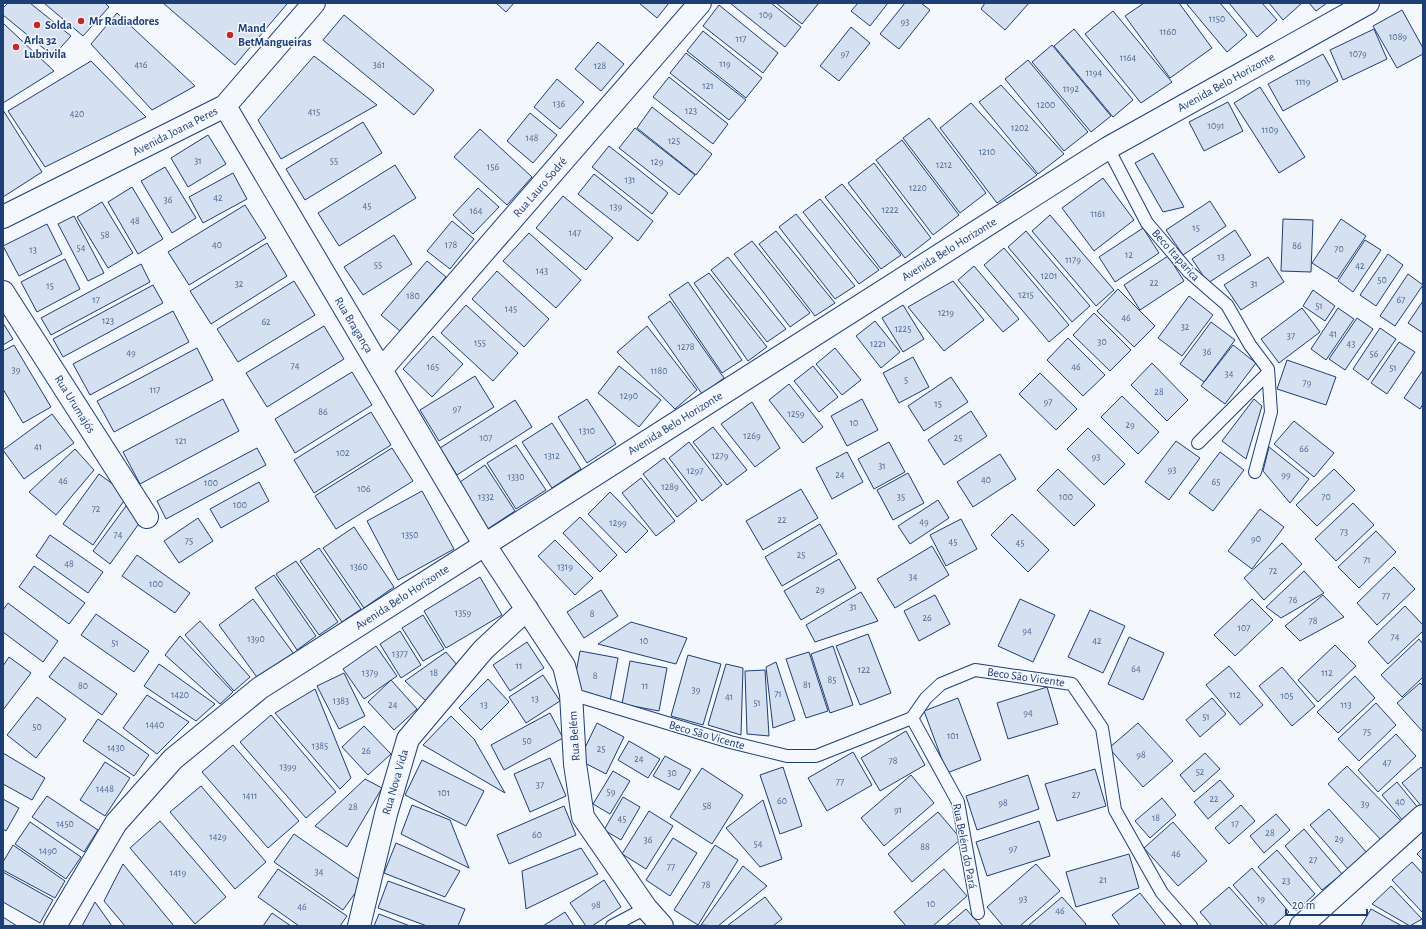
<svg xmlns="http://www.w3.org/2000/svg" width="1426" height="929" font-family="'Alegreya Sans',sans-serif">
  <style>
    .building { fill: #d5e0f0; stroke: #1d3f73 }
    .lines { fill: none; stroke-linecap: round; stroke-linejoin: round }
    .service-casing { stroke: #1d3f73; stroke-width: 14 }
    .minor-casing { stroke: #1d3f73; stroke-width: 24 }
    .tertiary-casing { stroke: #1d3f73; stroke-width: 24 }
    .service { stroke: #f4f7fb; stroke-width: 12 }
    .minor { stroke: #f4f7fb; stroke-width: 22 }
    .tertiary { stroke: #f4f7fb; stroke-width: 22 }
    .poi-dot { fill: #c62828; stroke: #f4f7fb; stroke-width: 1.5 }
    .labels { text-anchor: middle; dominant-baseline: central; stroke-width: 3; stroke-linejoin: round; paint-order: stroke }
    .number-label { font-size: 10px; fill: #4b6792 }
    .poi-label { font-size: 12px; font-weight: bold; fill: #1d3f73; stroke: #f4f7fb; text-anchor: start }
    .street-label { font-size: 12px; fill: #1d3f73; stroke: #f4f7fb }
  </style>
  <rect width="100%" height="100%" fill="#f4f7fb"/>
  <path class="building" d="M8,3H30L71,36L53,56L3,15V8Z
    M44,3H105L109,7L83,36Z
    M163,3H286L287,4L235,65Z
    M496,3H514L506,12Z
    M639,3H669L657,18Z
    M730,3H771L801,27L785,47Z
    M776,3H818V4L802,24Z
    M858,3H888L870,26L851,11Z
    M905,3H921L930,10L899,49L880,34Z
    M985,3H1029L1005,30L981,9Z
    M1144,3H1179L1212,48L1170,78L1125,16Z
    M1186,3H1220L1247,35L1227,52Z
    M1229,3H1262L1277,20L1257,37Z
    M1269,3H1302L1283,20Z
    M1309,3H1327L1316,11Z
    M719,5L778,53L763,73L703,26Z
    M1402,10L1423,48V54L1397,68L1373,26Z
    M1113,11L1172,82L1141,103L1085,34Z
    M117,13L195,86L152,110L91,44Z
    M344,15L434,90L414,115L323,40Z
    M3,23L54,71L3,103Z
    M851,27L870,43L839,81L820,66Z
    M1074,29L1133,100L1113,117L1054,46Z
    M1374,29L1387,59L1343,80L1330,50Z
    M703,31L762,78L746,98L687,51Z
    M598,42L624,64L601,91L575,69Z
    M1052,45L1111,116L1091,132L1032,62Z
    M686,53L746,100L729,120L670,73Z
    M1323,54L1338,81L1283,111L1268,84Z
    M314,56L377,105L281,159L258,120Z
    M1028,60L1088,132L1064,151L1005,79Z
    M91,61L146,117L45,167L8,111Z
    M669,77L728,124L713,144L653,97Z
    M557,79L584,102L560,129L534,107Z
    M1001,85L1064,154L1038,174L979,102Z
    M1260,87L1305,157L1279,173L1234,103Z
    M1228,102L1243,131L1204,151L1189,122Z
    M971,103L1037,175L997,203L940,128Z
    M652,107L712,154L696,175L637,128Z
    M3,110L42,172L3,197Z
    M530,113L557,135L533,163L507,141Z
    M929,118L986,193L960,213L903,138Z
    M363,122L382,153L305,200L286,169Z
    M635,128L695,175L679,195L619,148Z
    M480,129L532,177L507,205L454,157Z
    M208,135L226,164L188,187L171,158Z
    M902,140L959,215L933,235L876,160Z
    M609,146L668,193L652,214L592,167Z
    M1153,153L1184,207L1163,212L1135,163Z
    M874,163L931,238L905,258L848,183Z
    M395,165L416,198L339,246L318,213Z
    M165,167L196,218L172,233L141,181Z
    M233,173L247,199L203,223L189,197Z
    M594,174L653,221L638,241L578,194Z
    M1103,178L1134,220L1094,251L1062,208Z
    M842,184L901,255L881,269L825,197Z
    M132,187L163,239L138,254L108,202Z
    M478,188L499,207L473,234L453,215Z
    M563,196L613,238L586,270L536,228Z
    M820,199L879,270L859,284L803,212Z
    M1210,201L1226,226L1183,255L1166,230Z
    M102,202L133,253L108,268L77,217Z
    M245,205L266,238L189,285L168,252Z
    M796,214L855,286L835,299L779,227Z
    M1050,215L1114,290L1096,306L1032,231Z
    M74,216L104,273L88,281L58,224Z
    M1283,219L1313,220L1311,272L1281,271Z
    M1341,219L1366,236L1337,279L1312,263Z
    M452,221L474,239L450,269L427,251Z
    M47,224L62,254L19,276L3,246Z
    M1143,228L1159,253L1115,282L1099,257Z
    M1235,230L1251,255L1208,283L1192,259Z
    M776,231L835,303L815,316L759,244Z
    M1026,231L1090,306L1072,322L1008,247Z
    M529,233L581,280L556,308L503,261Z
    M394,235L412,264L363,295L344,267Z
    M1365,240L1381,250L1353,292L1338,281Z
    M752,241L810,313L790,327L734,254Z
    M267,243L287,276L211,324L190,291Z
    M1004,248L1069,325L1049,342L984,265Z
    M1388,254L1403,265L1376,306L1360,295Z
    M1168,256L1184,281L1140,310L1124,285Z
    M728,257L786,329L767,342L711,270Z
    M1268,257L1284,282L1241,310L1224,285Z
    M65,259L80,289L37,312L21,282Z
    M427,261L446,277L400,331L381,315Z
    M141,264L150,282L51,335L41,318Z
    M974,266L1019,319L1003,332L958,280Z
    M497,271L549,319L524,347L472,299Z
    M709,273L767,347L748,361L694,283Z
    M1408,274L1423,285L1395,326L1380,316Z
    M294,281L315,315L238,362L217,329Z
    M953,281L984,320L944,351L908,307Z
    M688,282L742,360L722,373L669,295Z
    M153,285L163,303L63,357L53,339Z
    M1118,289L1155,326L1134,347L1097,311Z
    M1313,290L1335,306L1325,321L1303,306Z
    M1189,296L1213,315L1182,356L1158,338Z
    M670,301L724,378L702,394L648,317Z
    M1423,301V333L1408,323Z
    M466,305L518,353L493,381L441,333Z
    M903,305L924,339L903,352L882,318Z
    M1302,308L1320,332L1279,363L1261,339Z
    M1338,308L1354,319L1326,360L1311,349Z
    M173,311L189,342L90,395L73,364Z
    M1094,313L1131,350L1110,371L1073,335Z
    M1357,318L1373,329L1345,370L1329,359Z
    M875,321L900,352L881,368L856,336Z
    M1211,322L1235,340L1204,382L1180,364Z
    M3,323L13,339L3,345Z
    M324,326L344,359L267,407L246,373Z
    M647,326L697,390L675,409L617,352Z
    M1380,328L1396,339L1368,380L1353,369Z
    M433,336L463,364L432,397L403,369Z
    M1068,338L1105,375L1083,396L1047,360Z
    M1399,342L1415,352L1387,394L1371,383Z
    M14,345L51,407L23,423L3,389V351Z
    M1233,345L1256,363L1225,404L1201,386Z
    M197,348L213,380L114,432L97,401Z
    M835,348L861,380L842,395L816,364Z
    M913,357L929,387L899,403L883,373Z
    M1287,360L1336,377L1326,405L1277,389Z
    M1152,363L1188,400L1167,421L1131,385Z
    M619,366L661,400L639,427L598,393Z
    M813,366L838,397L819,412L794,381Z
    M1423,370V404L1420,409L1404,398Z
    M352,372L372,405L295,453L275,419Z
    M1040,373L1077,409L1056,430L1019,394Z
    M475,376L494,407L439,441L420,410Z
    M951,377L968,402L924,431L908,406Z
    M789,384L823,427L803,443L769,400Z
    M1122,396L1159,432L1138,454L1101,417Z
    M223,399L239,431L140,484L123,452Z
    M587,399L616,444L587,463L558,417Z
    M862,399L878,430L847,446L831,416Z
    M1254,399L1262,406L1246,459L1222,441Z
    M515,400L532,427L457,475L440,448Z
    M752,402L780,448L755,467L721,424Z
    M971,411L987,436L944,465L928,440Z
    M371,412L391,445L314,493L294,460Z
    M52,414L74,443L24,479L3,450Z
    M1294,421L1334,453L1314,477L1274,444Z
    M552,423L581,469L552,488L522,442Z
    M713,427L747,470L727,485L693,442Z
    M1088,428L1125,464L1104,485L1067,449Z
    M1176,441L1200,458L1169,500L1145,482Z
    M689,442L722,485L702,501L669,458Z
    M889,442L905,472L874,489L858,459Z
    M516,445L546,490L516,509L487,463Z
    M1269,447L1309,479L1290,503L1263,471Z
    M257,448L266,465L166,519L157,501Z
    M392,448L413,481L336,529L315,496Z
    M75,449L94,470L56,515L29,492Z
    M847,452L863,482L832,499L816,468Z
    M1220,452L1244,470L1213,511L1189,493Z
    M1000,454L1016,479L973,507L957,482Z
    M664,458L697,501L677,517L643,474Z
    M485,465L515,511L486,530L457,484Z
    M1058,469L1095,505L1074,526L1037,490Z
    M1334,469L1355,490L1317,526L1296,505Z
    M908,473L924,503L893,520L877,490Z
    M99,474L128,495L93,545L63,524Z
    M641,478L675,521L656,536L622,493Z
    M259,482L269,501L221,528L210,509Z
    M801,489L818,518L763,550L746,521Z
    M422,491L454,549L398,580L367,521Z
    M610,492L648,531L626,553L588,514Z
    M938,500L949,518L910,544L898,526Z
    M1353,503L1374,525L1336,561L1315,539Z
    M126,506L143,518L110,564L93,551Z
    M1260,509L1284,527L1252,569L1228,551Z
    M1012,514L1049,550L1028,572L991,535Z
    M580,517L617,555L600,572L563,533Z
    M198,518L213,541L179,563L164,541Z
    M961,519L977,549L946,566L930,535Z
    M820,524L837,554L782,586L765,557Z
    M354,527L394,587L364,608L323,548Z
    M1376,531L1396,552L1359,588L1338,567Z
    M50,535L103,572L88,593L36,556Z
    M555,540L593,578L575,595L538,556Z
    M1282,543L1302,564L1264,600L1244,578Z
    M932,546L949,575L895,608L877,579Z
    M319,548L361,609L342,622L300,561Z
    M137,555L190,593L175,613L122,576Z
    M839,559L856,588L801,620L784,591Z
    M296,561L338,622L319,635L276,574Z
    M34,566L85,603L69,624L19,587Z
    M1394,567L1415,589L1377,625L1357,603Z
    M1304,571L1324,593L1281,618L1266,607Z
    M274,575L316,636L297,650L255,588Z
    M480,577L502,615L446,648L424,611Z
    M601,590L618,616L584,638L567,612Z
    M861,592L878,621L815,642L806,625Z
    M935,595L950,624L919,641L904,611Z
    M1323,595L1344,617L1300,641L1285,626Z
    M253,599L294,654L259,680L219,625Z
    M1020,599L1055,615L1033,662L998,646Z
    M1252,599L1273,620L1235,656L1214,635Z
    M8,603L58,641L43,662L3,632V610Z
    M1405,606L1423,625V631L1388,664L1368,642Z
    M1090,610L1125,626L1103,673L1068,657Z
    M96,614L149,651L134,672L81,635Z
    M423,615L444,649L423,661L402,628Z
    M200,621L250,677L234,691L185,635Z
    M631,622L687,638L676,664L598,644Z
    M400,631L421,665L401,678L380,644Z
    M868,634L891,693L860,705L836,646Z
    M180,636L233,692L220,704L165,655Z
    M1129,637L1164,653L1143,700L1108,684Z
    M1419,639L1423,644V677L1402,697L1381,675Z
    M527,642L544,668L510,691L493,665Z
    M1335,645L1356,666L1318,702L1298,680Z
    M376,646L397,676L364,699L343,669Z
    M833,646L853,705L830,713L811,654Z
    M580,651L618,658L610,701L572,694Z
    M446,652L458,666L426,701L405,681Z
    M809,652L828,711L806,718L786,659Z
    M688,655L721,664L703,725L671,716Z
    M9,657L31,673L3,710V666Z
    M64,657L117,694L102,715L49,677Z
    M630,661L667,668L659,711L622,704Z
    M776,662L795,720L773,728L766,667Z
    M159,664L215,704L196,721L144,686Z
    M726,664L743,668L741,735L708,725Z
    M1229,666L1263,705L1240,725L1206,685Z
    M1282,667L1315,706L1292,726L1259,686Z
    M765,670L769,736L747,734L745,671Z
    M344,673L365,716L339,729L317,686Z
    M543,675L560,701L526,723L509,697Z
    M1355,676L1375,698L1338,733L1317,712Z
    M488,679L509,702L481,730L459,708Z
    M391,680L417,709L394,730L368,702Z
    M1420,683L1423,686V732L1397,703Z
    M1047,687L1058,724L1008,739L997,703Z
    M315,689L351,778L340,789L275,713Z
    M147,695L189,722L157,754L123,728Z
    M37,697L66,719L36,758L7,735Z
    M958,698L981,760L947,773L924,711Z
    M1212,698L1226,714L1200,737L1186,720Z
    M1376,703L1396,725L1359,761L1338,739Z
    M550,713L563,738L504,770L491,745Z
    M271,715L336,792L306,818L240,742Z
    M451,716L474,739L505,793L423,745Z
    M98,719L149,755L134,776L83,741Z
    M597,723L624,737L606,774L579,760Z
    M1138,723L1173,761L1143,787L1109,748Z
    M364,726L391,754L368,775L342,747Z
    M906,731L925,765L880,791L861,758Z
    M1396,734L1416,756L1378,792L1358,770Z
    M629,741L660,759L648,778L618,760Z
    M233,745L299,821L268,848L202,772Z
    M853,752L872,785L827,811L808,778Z
    M3,753L45,778L32,800L3,784Z
    M1205,753L1220,769L1194,792L1180,775Z
    M665,756L691,770L679,790L653,776Z
    M550,758L566,796L530,812L514,774Z
    M422,760L484,791L466,826L405,795Z
    M105,762L130,778L105,816L80,800Z
    M1347,766L1403,823L1383,842L1328,784Z
    M783,767L802,826L780,834L760,775Z
    M1421,767L1423,770V808L1402,783Z
    M702,768L743,795L712,844L670,817Z
    M1095,769L1106,806L1057,821L1045,784Z
    M613,771L630,781L610,814L593,804Z
    M911,775L934,803L884,846L861,818Z
    M1028,775L1039,809L977,830L966,796Z
    M365,779L382,788L347,847L315,826Z
    M1220,780L1234,796L1208,819L1194,802Z
    M1397,782L1419,809L1403,821L1382,795Z
    M201,786L266,862L235,889L170,812Z
    M47,796L98,830L84,852L32,817Z
    M623,797L640,807L621,840L604,830Z
    M1162,798L1176,815L1150,838L1135,821Z
    M3,799L19,808L6,831L3,829Z
    M763,800L782,859L760,867L726,828Z
    M412,805L450,820L469,868L401,834Z
    M1241,805L1255,821L1229,844L1215,828Z
    M564,806L576,835L509,864L497,835Z
    M1329,809L1367,853L1348,869L1310,825Z
    M649,811L673,826L646,869L622,854Z
    M938,812L961,839L912,882L888,854Z
    M1276,814L1290,830L1264,853L1250,836Z
    M160,821L226,897L195,924L130,848Z
    M1039,821L1050,856L987,876L976,842Z
    M30,822L81,857L66,879L15,844Z
    M1173,822L1207,861L1178,886L1144,848Z
    M1304,829L1342,874L1322,890L1285,846Z
    M294,834L363,882L343,910L274,862Z
    M673,838L697,853L670,896L646,880Z
    M396,843L460,871L445,897L384,873Z
    M13,845L65,881L55,898L3,870V862Z
    M715,845L738,860L698,925L674,910Z
    M581,848L598,874L526,909L522,871Z
    M1423,848V860L1417,854Z
    M1277,850L1315,894L1296,911L1258,867Z
    M1129,854L1139,888L1076,907L1066,872Z
    M1412,862L1423,874V913L1392,880Z
    M123,864L174,926H125L104,901Z
    M1036,864L1060,891L1020,926H1003L987,907Z
    M743,866L767,886L718,926L701,925Z
    M1252,868L1289,912L1273,926H1268L1233,885Z
    M278,869L347,916L340,926H299L258,897Z
    M944,869L967,896L933,926H906L894,912Z
    M3,872L53,900L40,923L3,902Z
    M604,880L621,907L592,926H586L570,903Z
    M388,881L465,909L458,926H427L378,908Z
    M1391,886L1422,919L1410,926L1372,904Z
    M1229,887L1263,925L1262,926H1212L1200,912Z
    M1140,893L1166,926H1120L1112,915Z
    M765,897L782,919L773,926H727Z
    M1062,897L1086,924L1084,926H1028Z
    M95,902L112,926H82Z
    M966,909L981,926H946Z
    M1371,909L1402,926H1361Z
    M565,912L574,926H543Z
    M272,913L291,926H263Z
    M379,914L410,926H374Z
    M3,917L17,926H3Z"/>
  <g class="lines">
    <defs>
      <path id="service" d="M1108,148L1147,223L1189,272L1227,305L1250,345L1268,369L1271,412L1255,472
        M1198,443L1268,373
        M571,694L730,742L787,756H816L912,718L926,698L941,684L975,670L1072,684L1102,728L1115,810L1162,893L1191,926
        M912,718L958,802L978,913
        M612,926L646,908"/>
      <path id="minor" d="M225,106L484,544L564,666L571,694L575,764L583,817L646,908L662,926
        M3,217L225,106L314,3
        M3,292L147,517
        M381,370L700,3
        M359,926L386,814L408,739L483,650L527,609
        M1301,926L1423,816"/>
      <path id="tertiary" d="M55,926L116,823L173,759L260,688L1108,148L1368,3"/>
    </defs>
    <use href="#service" class="service-casing"/>
    <use href="#minor" class="minor-casing"/>
    <use href="#tertiary" class="tertiary-casing"/>
    <use href="#service" class="service"/>
    <use href="#minor" class="minor"/>
    <use href="#tertiary" class="tertiary"/>
  </g>
  <g class="poi-dot">
    <circle cx="81" cy="21" r="4"/>
    <circle cx="37" cy="25" r="4"/>
    <circle cx="230" cy="35" r="4"/>
    <circle cx="16" cy="47" r="4"/>
  </g>
  <g class="labels">
    <g class="number-label">
      <text x="766" y="15">109</text>
      <text x="1217" y="19">1150</text>
      <text x="905" y="22">93</text>
      <text x="1168" y="32">1160</text>
      <text x="1398" y="37">1089</text>
      <text x="741" y="39">117</text>
      <text x="845" y="54">97</text>
      <text x="1358" y="54">1079</text>
      <text x="1128" y="58">1164</text>
      <text x="725" y="64">119</text>
      <text x="141" y="65">416</text>
      <text x="379" y="65">361</text>
      <text x="600" y="66">128</text>
      <text x="1094" y="73">1194</text>
      <text x="1303" y="82">1119</text>
      <text x="708" y="86">121</text>
      <text x="1071" y="89">1192</text>
      <text x="559" y="104">136</text>
      <text x="1046" y="105">1200</text>
      <text x="691" y="111">123</text>
      <text x="314" y="112">415</text>
      <text x="77" y="114">420</text>
      <text x="1216" y="126">1091</text>
      <text x="1020" y="128">1202</text>
      <text x="1270" y="130">1109</text>
      <text x="532" y="138">148</text>
      <text x="674" y="141">125</text>
      <text x="987" y="152">1210</text>
      <text x="198" y="161">31</text>
      <text x="334" y="161">55</text>
      <text x="657" y="162">129</text>
      <text x="944" y="165">1212</text>
      <text x="493" y="167">156</text>
      <text x="630" y="180">131</text>
      <text x="918" y="188">1220</text>
      <text x="218" y="198">42</text>
      <text x="168" y="200">36</text>
      <text x="367" y="206">45</text>
      <text x="616" y="207">139</text>
      <text x="890" y="210">1222</text>
      <text x="476" y="211">164</text>
      <text x="1098" y="214">1161</text>
      <text x="135" y="221">48</text>
      <text x="1196" y="228">15</text>
      <text x="575" y="233">147</text>
      <text x="105" y="235">58</text>
      <text x="217" y="245">40</text>
      <text x="451" y="245">178</text>
      <text x="1297" y="246">86</text>
      <text x="81" y="248">54</text>
      <text x="1339" y="249">70</text>
      <text x="33" y="250">13</text>
      <text x="1129" y="255">12</text>
      <text x="1221" y="257">13</text>
      <text x="1073" y="260">1179</text>
      <text x="378" y="265">55</text>
      <text x="1360" y="266">42</text>
      <text x="542" y="271">143</text>
      <text x="1049" y="276">1201</text>
      <text x="1382" y="280">50</text>
      <text x="1154" y="283">22</text>
      <text x="239" y="284">32</text>
      <text x="1254" y="284">31</text>
      <text x="50" y="286">15</text>
      <text x="1026" y="295">1215</text>
      <text x="413" y="296">180</text>
      <text x="96" y="300">17</text>
      <text x="1401" y="300">67</text>
      <text x="1319" y="306">51</text>
      <text x="511" y="309">145</text>
      <text x="946" y="313">1219</text>
      <text x="1126" y="318">46</text>
      <text x="108" y="321">123</text>
      <text x="266" y="322">62</text>
      <text x="1185" y="327">32</text>
      <text x="903" y="329">1225</text>
      <text x="1333" y="334">41</text>
      <text x="1291" y="336">37</text>
      <text x="1102" y="342">30</text>
      <text x="480" y="343">155</text>
      <text x="878" y="344">1221</text>
      <text x="1351" y="344">43</text>
      <text x="686" y="347">1278</text>
      <text x="1207" y="352">36</text>
      <text x="131" y="353">49</text>
      <text x="1374" y="354">56</text>
      <text x="295" y="366">74</text>
      <text x="433" y="367">165</text>
      <text x="1076" y="367">46</text>
      <text x="1393" y="368">51</text>
      <text x="16" y="370">39</text>
      <text x="659" y="371">1180</text>
      <text x="1229" y="374">34</text>
      <text x="906" y="380">5</text>
      <text x="1307" y="383">79</text>
      <text x="155" y="390">117</text>
      <text x="1159" y="392">28</text>
      <text x="629" y="396">1290</text>
      <text x="1048" y="402">97</text>
      <text x="938" y="404">15</text>
      <text x="457" y="409">97</text>
      <text x="323" y="412">86</text>
      <text x="796" y="414">1259</text>
      <text x="854" y="423">10</text>
      <text x="1130" y="425">29</text>
      <text x="587" y="431">1310</text>
      <text x="752" y="436">1269</text>
      <text x="486" y="438">107</text>
      <text x="958" y="438">25</text>
      <text x="181" y="441">121</text>
      <text x="38" y="447">41</text>
      <text x="1304" y="449">66</text>
      <text x="343" y="453">102</text>
      <text x="552" y="456">1312</text>
      <text x="720" y="456">1279</text>
      <text x="1096" y="457">93</text>
      <text x="882" y="466">31</text>
      <text x="1172" y="470">93</text>
      <text x="695" y="471">1297</text>
      <text x="840" y="475">24</text>
      <text x="1286" y="475">99</text>
      <text x="516" y="477">1330</text>
      <text x="986" y="480">40</text>
      <text x="63" y="481">46</text>
      <text x="1216" y="482">65</text>
      <text x="211" y="483">100</text>
      <text x="670" y="487">1289</text>
      <text x="364" y="489">106</text>
      <text x="486" y="497">1332</text>
      <text x="901" y="497">35</text>
      <text x="1066" y="497">100</text>
      <text x="1326" y="497">70</text>
      <text x="240" y="505">100</text>
      <text x="96" y="509">72</text>
      <text x="782" y="520">22</text>
      <text x="924" y="522">49</text>
      <text x="618" y="523">1299</text>
      <text x="1344" y="532">73</text>
      <text x="118" y="535">74</text>
      <text x="410" y="535">1350</text>
      <text x="1256" y="539">90</text>
      <text x="189" y="541">75</text>
      <text x="953" y="542">45</text>
      <text x="1020" y="543">45</text>
      <text x="801" y="555">25</text>
      <text x="1367" y="560">71</text>
      <text x="69" y="564">48</text>
      <text x="359" y="567">1360</text>
      <text x="565" y="567">1319</text>
      <text x="1273" y="571">72</text>
      <text x="913" y="577">34</text>
      <text x="156" y="584">100</text>
      <text x="820" y="590">29</text>
      <text x="1386" y="596">77</text>
      <text x="1293" y="600">76</text>
      <text x="853" y="607">31</text>
      <text x="463" y="613">1359</text>
      <text x="592" y="614">8</text>
      <text x="927" y="618">26</text>
      <text x="1313" y="621">78</text>
      <text x="1244" y="628">107</text>
      <text x="1027" y="631">94</text>
      <text x="1395" y="637">74</text>
      <text x="256" y="639">1390</text>
      <text x="644" y="641">10</text>
      <text x="1097" y="641">42</text>
      <text x="115" y="643">51</text>
      <text x="400" y="654">1377</text>
      <text x="519" y="666">11</text>
      <text x="1136" y="669">64</text>
      <text x="864" y="670">122</text>
      <text x="370" y="673">1379</text>
      <text x="434" y="673">18</text>
      <text x="1327" y="673">112</text>
      <text x="595" y="676">8</text>
      <text x="832" y="680">85</text>
      <text x="807" y="685">81</text>
      <text x="83" y="686">80</text>
      <text x="645" y="686">11</text>
      <text x="696" y="690">39</text>
      <text x="778" y="694">71</text>
      <text x="180" y="695">1420</text>
      <text x="1235" y="695">112</text>
      <text x="1287" y="696">105</text>
      <text x="729" y="697">41</text>
      <text x="535" y="699">13</text>
      <text x="341" y="701">1383</text>
      <text x="757" y="703">51</text>
      <text x="393" y="705">24</text>
      <text x="484" y="705">13</text>
      <text x="1346" y="705">113</text>
      <text x="1028" y="713">94</text>
      <text x="1206" y="717">51</text>
      <text x="155" y="725">1440</text>
      <text x="37" y="727">50</text>
      <text x="1367" y="732">75</text>
      <text x="953" y="736">101</text>
      <text x="527" y="741">50</text>
      <text x="320" y="746">1385</text>
      <text x="116" y="748">1430</text>
      <text x="601" y="749">25</text>
      <text x="366" y="751">26</text>
      <text x="1141" y="755">98</text>
      <text x="639" y="759">24</text>
      <text x="893" y="761">78</text>
      <text x="1387" y="763">47</text>
      <text x="288" y="767">1399</text>
      <text x="1200" y="772">52</text>
      <text x="672" y="773">30</text>
      <text x="840" y="782">77</text>
      <text x="540" y="785">37</text>
      <text x="105" y="789">1448</text>
      <text x="611" y="792">59</text>
      <text x="444" y="793">101</text>
      <text x="1076" y="795">27</text>
      <text x="250" y="796">1411</text>
      <text x="1214" y="799">22</text>
      <text x="782" y="801">60</text>
      <text x="1400" y="802">40</text>
      <text x="1003" y="803">98</text>
      <text x="1365" y="804">39</text>
      <text x="707" y="806">58</text>
      <text x="353" y="807">28</text>
      <text x="898" y="810">91</text>
      <text x="1156" y="818">18</text>
      <text x="622" y="819">45</text>
      <text x="65" y="824">1450</text>
      <text x="1235" y="824">17</text>
      <text x="1270" y="833">28</text>
      <text x="537" y="835">60</text>
      <text x="218" y="837">1429</text>
      <text x="1339" y="839">29</text>
      <text x="648" y="840">36</text>
      <text x="758" y="844">54</text>
      <text x="925" y="847">88</text>
      <text x="1013" y="849">97</text>
      <text x="48" y="851">1490</text>
      <text x="1176" y="854">46</text>
      <text x="1313" y="860">27</text>
      <text x="671" y="867">77</text>
      <text x="319" y="872">34</text>
      <text x="178" y="873">1419</text>
      <text x="1103" y="880">21</text>
      <text x="1286" y="881">23</text>
      <text x="706" y="885">78</text>
      <text x="1023" y="899">93</text>
      <text x="1261" y="899">19</text>
      <text x="931" y="904">10</text>
      <text x="596" y="905">98</text>
      <text x="302" y="907">46</text>
      <text x="1060" y="911">46</text>
    </g>
    <g class="poi-label">
      <text x="89" y="21">Mr Radiadores</text>
      <text x="45" y="25">Solda</text>
      <text x="238" y="28">Mand<tspan x="238" dy="14">BetMangueiras</tspan></text>
      <text x="24" y="40">Arla 32<tspan x="24" dy="14">Lubrivila</tspan></text>
    </g>
    <g class="street-label">
      <text transform="translate(1226 82) rotate(-29)">Avenida Belo Horizonte</text>
      <text transform="translate(175 131) rotate(-27)">Avenida Joana Peres</text>
      <text transform="translate(540 187) rotate(-49)">Rua Lauro Sodré</text>
      <text transform="translate(949 249) rotate(-32)">Avenida Belo Horizonte</text>
      <text transform="translate(1176 255) rotate(48)">Beco Itaparica</text>
      <text transform="translate(354 325) rotate(59)">Rua Bragança</text>
      <text transform="translate(75 404) rotate(58)">Rua Urumajós</text>
      <text transform="translate(675 423) rotate(-32)">Avenida Belo Horizonte</text>
      <text transform="translate(402 597) rotate(-33)">Avenida Belo Horizonte</text>
      <text transform="translate(1026 677) rotate(8)">Beco São Vicente</text>
      <text transform="translate(707 735) rotate(16)">Beco São Vicente</text>
      <text transform="translate(574 736) rotate(-94)">Rua Belém</text>
      <text transform="translate(395 782) rotate(-74)">Rua Nova Vida</text>
      <text transform="translate(965 846) rotate(79)">Rua Belém do Pará</text>
    </g>
  </g>
  <rect width="1426" height="929" fill="none" stroke="#1d3f73" stroke-width="8"/>
  <path d="M1286 909v6h81v-6" fill="none" stroke="#1d3f73" stroke-width="2"/>
  <text x="1292" y="909" font-size="12" fill="#1d3f73" stroke="#f4f7fb" stroke-width="3" paint-order="stroke">20 m</text>
</svg>
